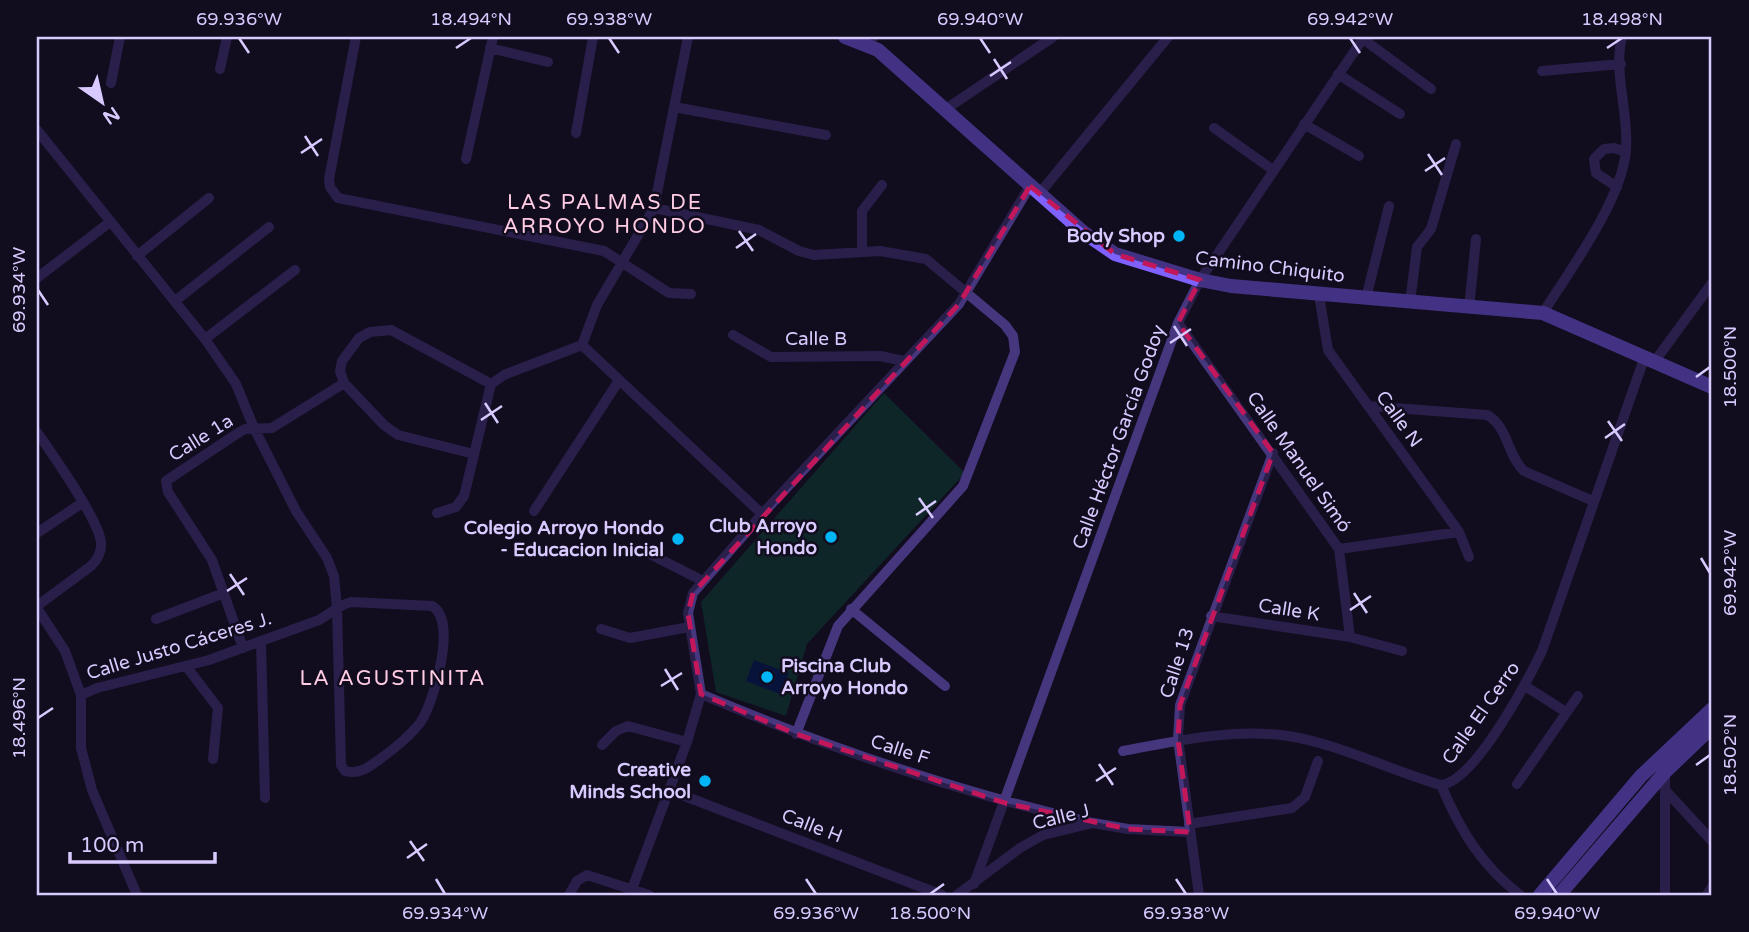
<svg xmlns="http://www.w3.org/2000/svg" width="1749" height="932" font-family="'Varela Round',sans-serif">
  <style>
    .green { fill: #0f2629 }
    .water { fill: #08133b }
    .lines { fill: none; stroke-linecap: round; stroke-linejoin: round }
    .minor { stroke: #45367e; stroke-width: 10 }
    .secondary { stroke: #7e61ff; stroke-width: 14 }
    .marked { fill: none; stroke: #c2185b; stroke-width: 5; stroke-dasharray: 14 9; stroke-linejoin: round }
    .ticks { fill: none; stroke: #d8caff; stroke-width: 2.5 }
    .poi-dot { fill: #00b5f5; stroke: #120c1f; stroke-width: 2.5 }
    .labels { text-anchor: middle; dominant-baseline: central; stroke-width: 5; stroke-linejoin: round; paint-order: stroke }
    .poi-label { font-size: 19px; font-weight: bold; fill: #d8caff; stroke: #120c1f; text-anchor: end }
    .street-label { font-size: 19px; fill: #d8caff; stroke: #120c1f }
    .neighbourhood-label { font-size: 21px; letter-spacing: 2px; fill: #ffcce4; stroke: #120c1f }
    .neatline { fill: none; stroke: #d8caff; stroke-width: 2.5 }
    .ticks-label { font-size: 18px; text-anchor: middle; fill: #d8caff }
  </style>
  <rect width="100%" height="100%" fill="#120c1f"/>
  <path class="green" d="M884,393L965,473L807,644L786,716L716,692L701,602Z"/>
  <path class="water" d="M754,660L789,673L780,694L746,681Z"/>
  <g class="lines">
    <path class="minor" d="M356,37L329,179L330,187L338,198L604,251L669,293L691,294
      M870,39L874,37
      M1363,39L1431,89
      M490,48L548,62
      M220,69L227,37
      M1542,71L1621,64
      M1338,74L1400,114
      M111,83L120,37
      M674,107L826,135
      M946,109L1053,37
      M1304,124L1359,156
      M1214,128L1273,170
      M37,130L205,339L236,384L254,428L296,511L327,558L334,576L337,608L341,765L345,771C359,775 369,767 380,759C394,749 409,737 420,723C434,703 458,620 432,606L351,602C339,605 330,614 319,620L209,660L97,688L81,695
      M576,133L593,37
      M466,159L493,37
      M1617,187L1596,173L1594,159L1604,149L1614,148L1626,152
      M1039,194L1168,37
      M654,208L759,230L799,251L814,255L880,251L926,259L1005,325L1013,336L1015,352L963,486L838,626L796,734
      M862,252V211L882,185
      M137,256L209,198
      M37,278L110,222
      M1319,295L1328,350L1459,532L1469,557
      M1366,298L1389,206
      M175,301L269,227
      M1410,302L1417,247L1431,229L1456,144
      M1469,308L1476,239
      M1543,313C1570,270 1622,200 1626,150C1629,113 1613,73 1622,37
      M1178,323L1339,549L1350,637
      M733,335L771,357L880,356L904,361
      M205,339L295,270
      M582,345L762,514
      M1655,361L1712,283
      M1368,406L1487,415C1508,426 1507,455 1524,471L1593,501
      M37,432C52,454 98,518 101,542C102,552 98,559 91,566L37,606
      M474,454L398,435L384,425L344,383L340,371L342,361L359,338L370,332L391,330L491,384
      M534,511L618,382
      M437,513L456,507L464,496L491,384L504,375L582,345L597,305L654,208L688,37
      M37,533L82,503
      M1339,549L1459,532
      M648,553L701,580
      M37,608L65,651L81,695V748L92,790L137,895
      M851,609L945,686
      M1211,616L1350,637L1402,651
      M156,619L224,593
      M601,629L630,638L689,627
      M261,641L265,798
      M243,648L212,560L168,492L166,481L238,433L245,429L272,428L344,383
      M186,666L218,708L213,759
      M1525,686L1566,712
      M701,694C828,748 958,792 1093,823
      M602,745L616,731L628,726L687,742
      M1123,751C1176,741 1234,728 1288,736C1336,743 1392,771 1441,785C1475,781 1527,682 1542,651L1645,356
      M1665,770V895
      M1517,784L1578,696
      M1441,785C1460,830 1481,865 1520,895
      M669,790L942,895
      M1666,791L1712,841
      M1189,824L1292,808L1305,797L1318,761
      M974,884L1178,323L1200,280L1364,37
      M632,889L687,742L701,694L688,613L693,593L762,514L959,304L1030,186
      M569,895L577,881L587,875L649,895
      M957,895L1020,848L1043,835L1093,823L1128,829L1190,832
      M1199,895L1178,739L1180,705L1273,453
      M1707,895L1712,887"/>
    <path class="secondary" d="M845,37L878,50L1083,232L1115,254L1200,280L1231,286L1543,313L1712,387
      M1540,895L1641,776L1712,709
      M1559,895L1665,772L1712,727"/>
  </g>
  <path d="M0 0H1749V932H0ZM1030,186L1115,254L1200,280L1178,323L1273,453L1180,705L1178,739L1190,832L1128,829L1005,803L796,734L701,694L688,613L693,593L959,304Z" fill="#120c1f" fill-opacity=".55" fill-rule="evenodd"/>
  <path class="marked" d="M1030,186L1115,254L1200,280L1178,323L1273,453L1180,705L1178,739L1190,832L1128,829L1005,803L796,734L701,694L688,613L693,593L959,304Z"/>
  <path class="ticks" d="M239,38L249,53M609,38L619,53M980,38L990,53M1350,38L1360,53M456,48L471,38M1607,48L1622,38M994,59L1007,79M990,76L1011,62M305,136L318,156M301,153L322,139M1428,154L1442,175M1425,171L1445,158M739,231L753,251M736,248L756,234M38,290L48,305M1174,326L1187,346M1170,343L1191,329M1696,377L1710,367M485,403L498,423M481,420L502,406M1608,421L1622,441M1605,438L1625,424M919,498L933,518M916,515L936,501M1701,558L1710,573M230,574L244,595M227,591L247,578M1354,593L1367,613M1350,610L1371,596M665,669L678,690M661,686L682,673M38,718L53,708M1099,764L1113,785M1696,765L1710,755M1096,781L1116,768M410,841L424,861M407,858L427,844M436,879L445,894M806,879L816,894M1176,879L1186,894M1547,879L1557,894M930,894L944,884"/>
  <g class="poi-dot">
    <circle cx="1179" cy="236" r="7"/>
    <circle cx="831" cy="537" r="7"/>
    <circle cx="678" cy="539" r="7"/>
    <circle cx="767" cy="677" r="7"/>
    <circle cx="705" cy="781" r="7"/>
  </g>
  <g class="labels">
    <g class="poi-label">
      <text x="1165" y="236">Body Shop</text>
      <text x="817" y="526">Club Arroyo<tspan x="817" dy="22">Hondo</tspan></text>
      <text x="664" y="528">Colegio Arroyo Hondo<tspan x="664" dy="22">- Educacion Inicial</tspan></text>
      <text x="781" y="666" text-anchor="start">Piscina Club<tspan x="781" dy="22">Arroyo Hondo</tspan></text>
      <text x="691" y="770">Creative<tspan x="691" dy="22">Minds School</tspan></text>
    </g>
    <g class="street-label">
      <text transform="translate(1270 267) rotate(7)">Camino Chiquito</text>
      <text x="816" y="339">Calle B</text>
      <text transform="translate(1399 419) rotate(54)">Calle N</text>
      <text transform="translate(1119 437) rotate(-70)">Calle Héctor García Godoy</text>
      <text transform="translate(201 438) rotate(-32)">Calle 1a</text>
      <text transform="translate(1299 462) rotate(55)">Calle Manuel Simó</text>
      <text transform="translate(1289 610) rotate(9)">Calle K</text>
      <text transform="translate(179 646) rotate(-17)">Calle Justo Cáceres J.</text>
      <text transform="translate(1177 663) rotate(-72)">Calle 13</text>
      <text transform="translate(1481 713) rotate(-55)">Calle El Cerro</text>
      <text transform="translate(900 750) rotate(18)">Calle F</text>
      <text transform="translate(1061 817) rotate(-14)">Calle J</text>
      <text transform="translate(812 826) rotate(21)">Calle H</text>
    </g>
    <g class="neighbourhood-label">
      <text x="605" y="202">LAS PALMAS DE<tspan x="605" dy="24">ARROYO HONDO</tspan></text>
      <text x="393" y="678">LA AGUSTINITA</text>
    </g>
  </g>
  <rect width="1749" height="932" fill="none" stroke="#120c1f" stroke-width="77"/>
  <g transform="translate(102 102) rotate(146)" stroke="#120c1f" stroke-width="5" paint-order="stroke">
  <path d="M0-5L12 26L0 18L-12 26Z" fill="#d8caff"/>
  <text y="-10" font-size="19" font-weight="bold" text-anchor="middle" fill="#d8caff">N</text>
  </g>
  <path d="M70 852v10h145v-10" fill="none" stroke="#d8caff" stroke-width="3.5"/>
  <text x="80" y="852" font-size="21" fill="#d8caff" stroke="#120c1f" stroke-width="5" paint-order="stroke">100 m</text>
  <rect x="38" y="38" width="1672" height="856" class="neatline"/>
  <g class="ticks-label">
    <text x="239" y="25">69.936°W</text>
    <text x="471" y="25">18.494°N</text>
    <text x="609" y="25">69.938°W</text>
    <text x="980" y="25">69.940°W</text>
    <text x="1350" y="25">69.942°W</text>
    <text x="1622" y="25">18.498°N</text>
    <text transform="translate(19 290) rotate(-90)" y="6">69.934°W</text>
    <text transform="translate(1730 367) rotate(-90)" y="6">18.500°N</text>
    <text transform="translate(1730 573) rotate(-90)" y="6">69.942°W</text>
    <text transform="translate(19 718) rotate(-90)" y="6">18.496°N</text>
    <text transform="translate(1730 755) rotate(-90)" y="6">18.502°N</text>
    <text x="445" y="919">69.934°W</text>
    <text x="816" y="919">69.936°W</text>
    <text x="930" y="919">18.500°N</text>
    <text x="1186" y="919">69.938°W</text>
    <text x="1557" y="919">69.940°W</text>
  </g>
</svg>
